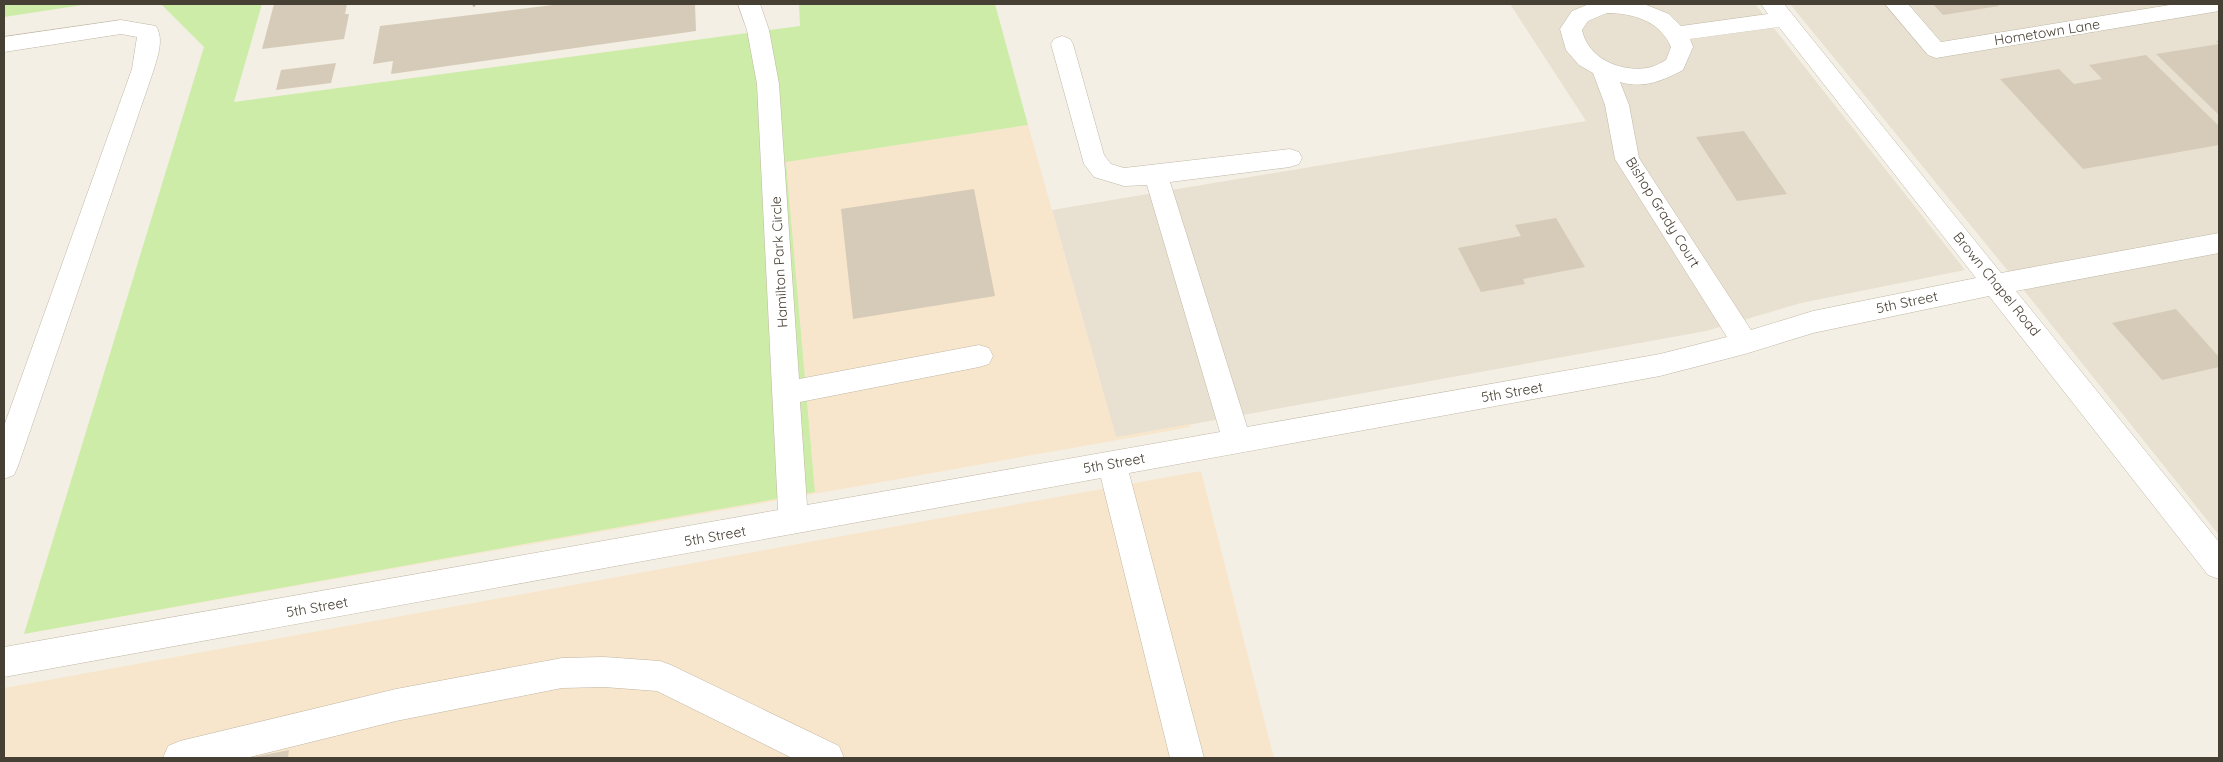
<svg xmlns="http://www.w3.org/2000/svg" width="2223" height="762" font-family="Quicksand,sans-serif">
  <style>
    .residential { fill: #e8e1d1 }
    .commercial { fill: #f8e6cc }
    .green { fill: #cdeca8 }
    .building { fill: #d6cbb8 }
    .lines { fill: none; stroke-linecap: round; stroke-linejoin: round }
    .minor-casing { stroke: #c0b7a5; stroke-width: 1 }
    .path { stroke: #c3b395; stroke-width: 2.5; stroke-dasharray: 2.5 2.5; stroke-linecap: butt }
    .minor { fill: #fff; fill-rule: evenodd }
    .labels { text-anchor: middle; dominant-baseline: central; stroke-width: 4; stroke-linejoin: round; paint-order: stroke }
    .street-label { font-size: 14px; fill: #463f33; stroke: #fff }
  </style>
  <rect width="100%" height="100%" fill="#f4efe4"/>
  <path class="residential" d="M1510,4H1755L1965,270L1801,303L1706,331L1116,438L1052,210L1586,121Z
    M1790,4H2219V535L2030,298Z"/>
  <path class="commercial" d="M1028,125L1116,437L1190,424L1191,427L77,625L815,492L786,161Z
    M1201,471L1274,758H4V688Z"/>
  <path class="green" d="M4,4H89L4,17Z
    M161,4H262L234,102L800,26L799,4H995L1028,125L786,162L815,492L24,634L204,47Z"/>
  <path class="building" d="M274,4H347L345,14H349L344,39L262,49Z
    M561,4H695L696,31L391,74L393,61L373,64L380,26Z
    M1933,4H1997L1999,6L1943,15Z
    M2216,41H2219V115L2156,54L2219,44Z
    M2146,55L2219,126V145L2083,169L2000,79L2059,69L2074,84L2102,79L2089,65Z
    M336,63L331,83L276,90L281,70Z
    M1744,131L1787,194L1737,201L1696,137Z
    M974,189L995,296L853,319L841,209Z
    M1556,218L1585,267L1523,279L1525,284L1481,292L1458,248L1521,236L1515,225Z
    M2176,309L2219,357V367L2162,380L2112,323Z
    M289,750L288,758H254V757Z"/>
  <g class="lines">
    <defs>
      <path id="minor" d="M738,4H760L769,30L779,84L799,379L979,345L989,348L993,356L989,364L979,367L800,402L807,505L1220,432L1147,185L1124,186L1094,177L1084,164L1051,44L1054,39L1062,36L1070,39L1073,44L1104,155L1111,164L1124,168L1290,149L1299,152L1302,158L1299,164L1290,167L1170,182L1247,427L1660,354L1727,337L1615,159L1605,105L1593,73L1579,65L1566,50L1560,29L1572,11L1589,4H1644L1669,14L1681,26L1768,14L1761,4H1784L2001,273L2219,233V253L2016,291L2219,542V579L2208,575L1989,296L1813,333L1745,354L1660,376L1129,473L1204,758H1170L1101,478L4,677V647L778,510L757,84L747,30ZM1607,13C1633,13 1660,21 1671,47L1666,60C1660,63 1654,67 1647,68C1619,72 1588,58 1582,30L1588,21ZM1779,27L1976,278L1813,311L1751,330L1639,158L1629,105L1620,82C1643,89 1662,81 1683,70L1693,47L1690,39Z
        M1885,4H1908L1941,42L2176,4H2219V11L1936,58L1928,55Z
        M121,20L156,26C164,39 158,55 154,69L18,466L14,475L4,479V426L132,69L137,37L121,34L4,52V37Z
        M604,657L660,661L671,665L839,746L844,758H792L657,691L604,687L562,688L396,721L246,758H163L168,746L180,741L396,689L562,658Z"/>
    </defs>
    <use href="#minor" class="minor-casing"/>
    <path class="path" d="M474,4V7"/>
    <use href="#minor" class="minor"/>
  </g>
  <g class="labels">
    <g class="street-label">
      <text transform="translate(2047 32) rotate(-9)">Hometown Lane</text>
      <text transform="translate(1663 212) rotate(58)">Bishop Grady Court</text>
      <text transform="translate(779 262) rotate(-93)">Hamilton Park Circle</text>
      <text transform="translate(1997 284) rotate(51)">Brown Chapel Road</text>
      <text transform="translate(1907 302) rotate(-12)">5th Street</text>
      <text transform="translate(1512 392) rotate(-10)">5th Street</text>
      <text transform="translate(1114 463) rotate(-10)">5th Street</text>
      <text transform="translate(715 536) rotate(-10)">5th Street</text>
      <text transform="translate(317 607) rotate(-10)">5th Street</text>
    </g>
  </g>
  <rect width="2223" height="762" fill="none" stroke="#463f33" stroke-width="10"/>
</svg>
